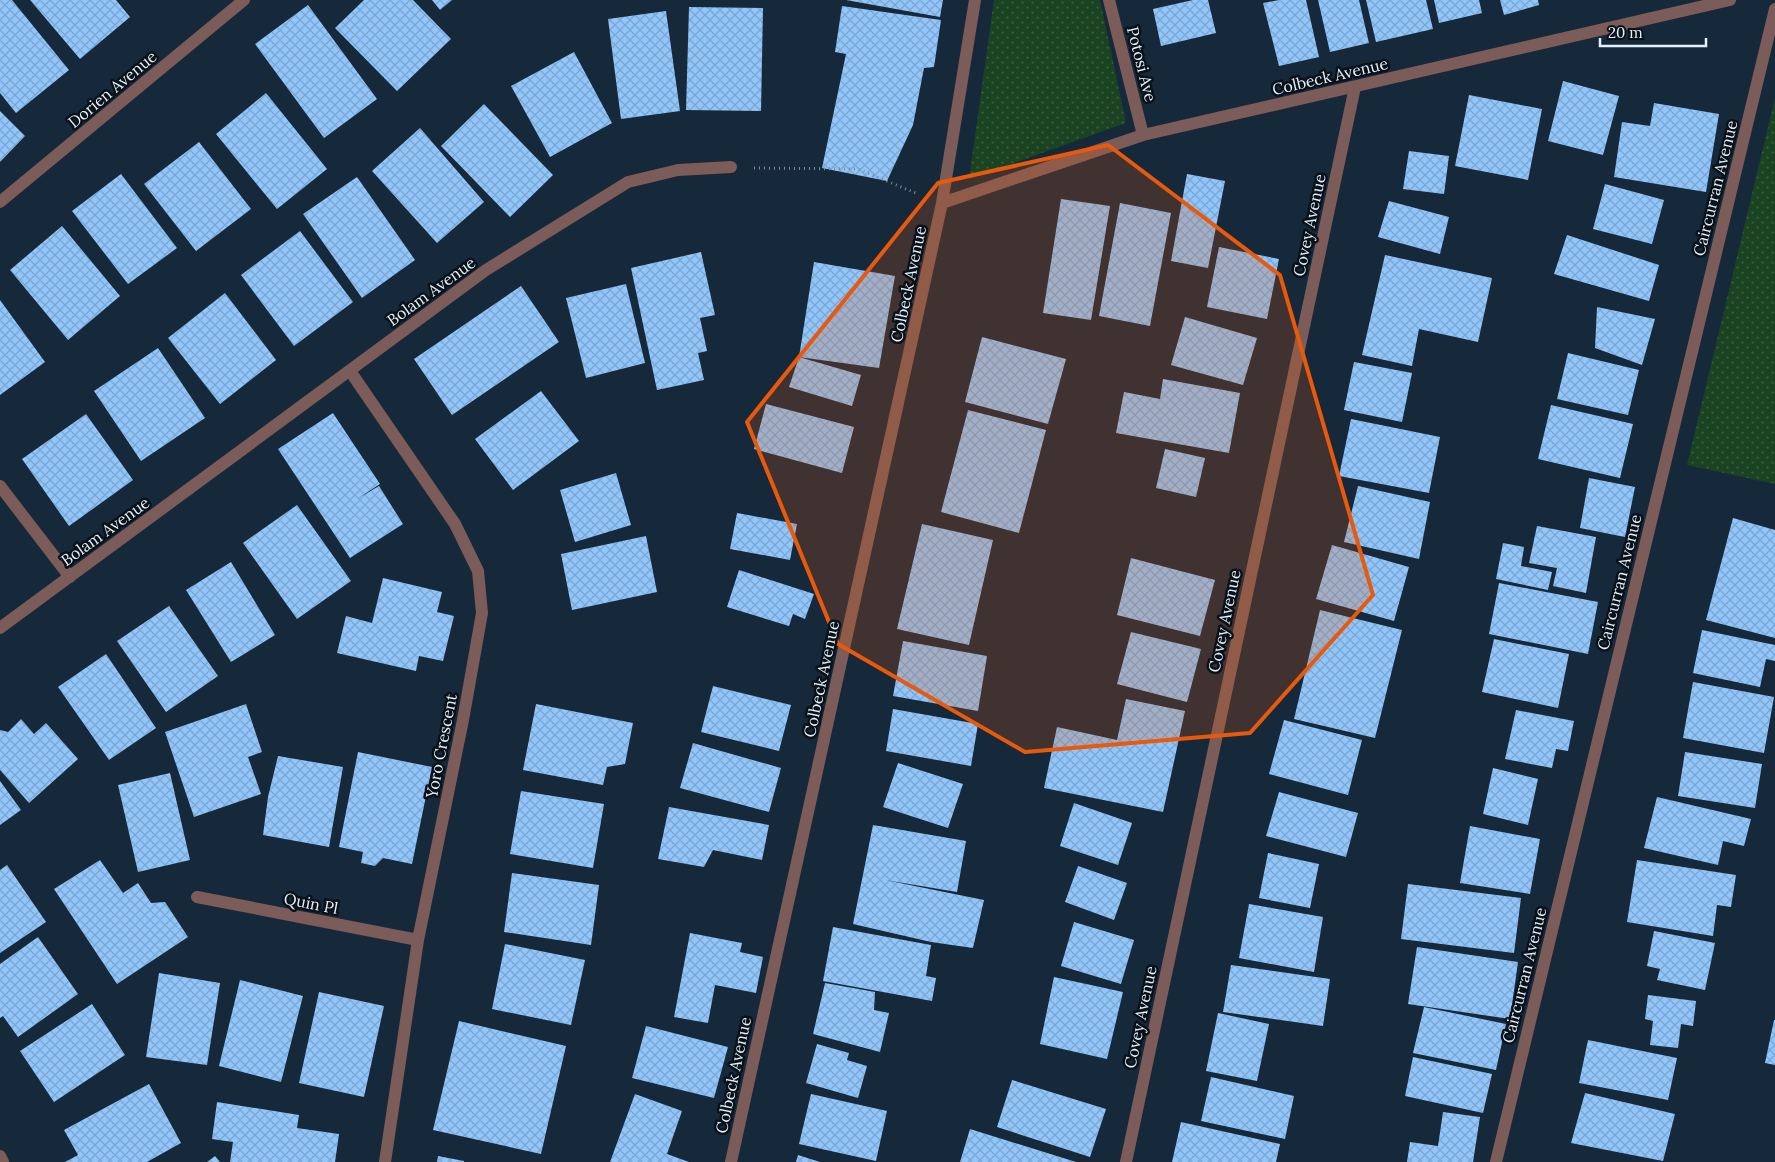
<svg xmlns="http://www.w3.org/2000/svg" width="1775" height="1162" font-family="Lora,serif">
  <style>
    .grass { fill: url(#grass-dots) }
    .building { fill: url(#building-cross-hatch) }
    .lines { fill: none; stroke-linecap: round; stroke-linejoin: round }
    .path { stroke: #7c8c9b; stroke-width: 3; stroke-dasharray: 1 4; stroke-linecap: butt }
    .street { stroke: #7b5c58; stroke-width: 12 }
    .marked { fill: #e8590c; fill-opacity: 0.2; stroke: #e8590c; stroke-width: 4; stroke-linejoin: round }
    .labels { text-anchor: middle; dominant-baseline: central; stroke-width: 5; stroke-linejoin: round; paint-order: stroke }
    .street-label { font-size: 16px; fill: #e4f0fc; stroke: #091119 }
  </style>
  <defs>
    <pattern id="grass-dots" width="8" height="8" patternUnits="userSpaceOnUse" patternTransform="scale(1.25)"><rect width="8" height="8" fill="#1a4321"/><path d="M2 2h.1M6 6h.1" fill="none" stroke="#3b5e42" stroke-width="1.8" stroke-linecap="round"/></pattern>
    <pattern id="building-cross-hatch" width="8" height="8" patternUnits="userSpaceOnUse" patternTransform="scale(1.25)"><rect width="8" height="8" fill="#90c6fb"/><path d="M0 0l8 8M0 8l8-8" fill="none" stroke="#7da6cf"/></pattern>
  </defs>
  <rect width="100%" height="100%" fill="#16293b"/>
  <path class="grass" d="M994,0H1100L1126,123L969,179Z
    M1775,98V484L1687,465Z"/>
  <path class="building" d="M0,0H12L69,70L16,113L0,93Z
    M30,0H116L130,17L80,59Z
    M364,0H413L451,39L397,91L335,28Z
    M432,0H452L440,10Z
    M846,0H943L940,17Z
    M1193,0H1208L1216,33L1161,46L1153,9Z
    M1279,0H1306L1319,57L1279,66L1263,3Z
    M1318,0H1359L1369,43L1330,52Z
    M1366,0H1426L1433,29L1376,42Z
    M1434,0H1479L1482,13L1439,23Z
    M1500,0H1538L1539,5L1504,15Z
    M308,5L377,99L324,138L255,44Z
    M842,6L941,20L934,67L924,68L913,125L887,181L822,168L846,54L835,52Z
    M689,7L763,8L761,111L686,110Z
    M666,11L680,111L621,119L608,19Z
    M574,52L612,123L550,157L511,86Z
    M1563,81L1619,96L1603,155L1548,141Z
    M266,93L327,169L277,209L216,134Z
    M1469,95L1542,109L1528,180L1455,166Z
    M1654,103L1719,114L1706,192L1614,177L1622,122L1650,126Z
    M484,104L553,175L510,217L441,146Z
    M0,111L25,136L0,162Z
    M420,128L484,202L437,243L372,171Z
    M199,142L251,209L196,251L144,184Z
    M1409,151L1449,156L1444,194L1403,189Z
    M121,174L177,248L128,284L72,211Z
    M1187,174L1225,181L1208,268L1171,261Z
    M357,177L415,260L362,298L303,214Z
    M1605,184L1664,200L1652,244L1593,229Z
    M1061,199L1110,206L1091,320L1043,313Z
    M1389,201L1449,217L1440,254L1378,237Z
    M1120,203L1171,213L1150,326L1099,316Z
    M62,226L120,296L68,340L10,270Z
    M300,231L353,302L294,346L241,275Z
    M1567,235L1659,265L1649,301L1554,274Z
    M1219,247L1279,259L1267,319L1207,307Z
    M701,252L715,315L700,318L707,351L698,353L704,380L657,390L631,268Z
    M1385,255L1492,278L1478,342L1419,329L1412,366L1362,355Z
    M814,262L895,276L879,368L799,357L861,375L852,406L789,387L799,357Z
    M626,284L645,363L586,378L566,298Z
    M521,286L559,342L452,415L414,359Z
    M225,293L276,360L220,404L168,338Z
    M0,300L45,362L0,395Z
    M1597,307L1655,319L1642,365L1595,348Z
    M1185,317L1257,338L1243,385L1171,365Z
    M982,337L1066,359L1048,424L965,402Z
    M158,348L205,418L141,461L94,391Z
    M1568,353L1639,370L1628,415L1557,399Z
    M1354,362L1412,373L1402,422L1344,410Z
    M1163,379L1240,393L1229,453L1116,433L1124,392L1160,399Z
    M541,391L579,441L513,490L475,439Z
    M766,404L854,427L842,473L754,449Z
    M1551,405L1633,424L1620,478L1538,459Z
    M968,410L1046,430L1019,533L941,512Z
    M333,413L380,484L357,499L379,486L403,524L350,558L278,449Z
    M86,414L133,480L69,526L22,459Z
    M1351,419L1440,437L1429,493L1339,476Z
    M1165,449L1205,458L1196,497L1156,488Z
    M616,473L631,525L575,542L560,490Z
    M1589,478L1635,487L1625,537L1580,528Z
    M1358,486L1430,502L1419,559L1344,542Z
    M297,505L351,581L297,619L243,543Z
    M737,513L797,524L790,560L730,549Z
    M1733,518L1775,530V638L1706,620Z
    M922,524L993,540L969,645L897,629Z
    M1537,526L1596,537L1586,593L1553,586L1557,568L1529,563Z
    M646,536L657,592L572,610L561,554Z
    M1503,543L1524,547L1521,566L1552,572L1548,590L1496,579Z
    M1332,545L1409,567L1394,621L1316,599Z
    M1131,558L1215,580L1200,636L1117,615Z
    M231,562L275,635L231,662L186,590Z
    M739,570L814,594L805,619L793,614L789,626L727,607Z
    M383,578L442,592L437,612L454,616L443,661L419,656L416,671L337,653L346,616L372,623Z
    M1499,583L1598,602L1588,654L1489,634Z
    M169,606L218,676L166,712L117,641Z
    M1320,610L1402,630L1375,738L1294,719Z
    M1702,630L1775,645V661L1766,659L1760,687L1693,673Z
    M1131,632L1201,649L1187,702L1117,684Z
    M1494,639L1569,654L1558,708L1482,692Z
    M903,641L987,656L978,711L893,696Z
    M106,654L156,728L109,760L58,687Z
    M1693,682L1774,697L1764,753L1683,738Z
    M713,686L791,705L779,751L701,732Z
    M1126,699L1185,711L1163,812L1044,788L1057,727L1117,740Z
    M246,704L262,752L248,757L261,794L194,817L165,732Z
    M536,704L633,723L625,764L607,767L603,785L523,770Z
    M893,709L978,724L971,766L886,751Z
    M1516,710L1574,721L1568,751L1556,749L1552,768L1505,759Z
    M21,719L34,734L46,723L78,759L29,803L0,770V730L8,732Z
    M1284,720L1362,740L1348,795L1269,774Z
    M693,743L781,768L769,812L680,788Z
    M358,752L432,767L412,864L383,858L375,866L361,863L363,852L339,847Z
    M1685,752L1762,764L1755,808L1678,796Z
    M278,756L343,767L329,847L263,835L268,797Z
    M898,763L963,784L948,828L883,807Z
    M1493,768L1538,779L1528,825L1483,814Z
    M170,773L190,860L138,872L118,785Z
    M0,781L21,810L0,825Z
    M521,791L604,804L593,868L510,854Z
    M1279,792L1358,813L1346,857L1266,836Z
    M1657,797L1751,819L1744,846L1723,841L1718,865L1644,848Z
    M1074,803L1132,823L1118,865L1060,846Z
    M669,807L769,825L762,860L713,850L704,867L658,859Z
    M873,825L966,841L957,892L885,880L984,900L973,948L931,942L853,924Z
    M1470,826L1540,839L1530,894L1460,883Z
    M1268,853L1319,864L1310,908L1259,898Z
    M100,860L123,893L138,883L151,903L165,902L188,937L117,984L54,889Z
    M1637,860L1736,875L1731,907L1717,905L1713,936L1627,922Z
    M7,865L46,922L0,953V870Z
    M1078,866L1127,883L1114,920L1065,902Z
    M512,873L599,885L591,945L504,932Z
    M1408,884L1521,898L1514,953L1401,939Z
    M1249,904L1323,917L1314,972L1239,958Z
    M1074,922L1134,940L1121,984L1061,966Z
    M833,927L931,945L926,976L936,978L932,1001L823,981Z
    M1654,931L1715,943L1705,990L1657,980L1660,969L1647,966Z
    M690,933L742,943L740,952L763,957L756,993L715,985L708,1023L674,1017Z
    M38,937L78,994L18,1037L3,1016L0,1018V964Z
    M505,944L585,960L571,1025L492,1009Z
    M1417,947L1518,962L1510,1019L1408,1004Z
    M1231,965L1330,979L1323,1026L1223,1012Z
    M159,973L220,983L207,1065L146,1057Z
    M1054,977L1123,992L1107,1059L1040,1044Z
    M240,980L303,996L281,1082L219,1066Z
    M825,983L875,992L874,1010L889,1013L880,1052L813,1034Z
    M319,992L384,1006L364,1097L299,1083Z
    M1648,995L1696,1001L1693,1026L1681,1024L1678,1048L1650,1045L1653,1021L1645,1019Z
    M92,1004L125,1055L54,1102L20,1051Z
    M1424,1007L1506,1024L1496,1070L1413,1053Z
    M1218,1013L1269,1024L1257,1081L1206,1071Z
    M1774,1020H1775V1065L1765,1063Z
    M459,1021L566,1046L541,1154L433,1130Z
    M646,1026L728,1047L714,1098L632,1078Z
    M1588,1040L1677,1058L1668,1100L1579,1083Z
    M817,1044L849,1053L847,1060L867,1066L858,1098L806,1083Z
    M1413,1057L1492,1074L1483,1113L1405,1096Z
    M1211,1077L1294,1096L1285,1139L1201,1121Z
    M1012,1080L1106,1109L1090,1157L997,1127Z
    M149,1084L181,1143L147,1162H65L78,1155L64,1130Z
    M1585,1093L1675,1114L1663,1161L1571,1143Z
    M635,1094L682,1111L667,1154L689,1162H610Z
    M811,1094L887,1111L876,1161L799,1144Z
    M217,1102L299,1115L297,1128L339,1134L335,1162H230L233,1142L212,1139Z
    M1443,1112L1480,1117L1473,1162H1407L1410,1142L1438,1146Z
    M1181,1122L1280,1144L1276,1162H1172Z
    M970,1129L1076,1162H960Z
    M798,1155L820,1162H796Z
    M215,1156L220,1162H207Z
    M438,1156L464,1161V1162H437Z"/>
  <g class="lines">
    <path class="path" d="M754,168L858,169L918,194"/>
    <path class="street" d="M1109,0L1143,135
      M0,202L244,0
      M942,203L1143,135L1730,0
      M350,371L455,524L478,571L482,613L463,720L418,940L385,1162
      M0,486L70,577
      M0,628L486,270L628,182L678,170L731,167
      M197,897L418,940
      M0,1156L3,1162
      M731,1162L942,203L975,0
      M1126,1162L1355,87
      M1496,1162L1775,9"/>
  </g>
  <path class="marked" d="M1108,145L1280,275L1373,595L1250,733L1025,752L838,644L747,422L938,183Z"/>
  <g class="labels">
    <g class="street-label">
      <text transform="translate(1142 64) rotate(76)">Potosi Ave</text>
      <text transform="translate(1330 76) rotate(-13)">Colbeck Avenue</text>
      <text transform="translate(112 89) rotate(-40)">Dorien Avenue</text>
      <text transform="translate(1715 188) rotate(-76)">Caircurran Avenue</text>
      <text transform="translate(1309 225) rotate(-78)">Covey Avenue</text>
      <text transform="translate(908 284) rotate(-78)">Colbeck Avenue</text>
      <text transform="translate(431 291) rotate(-36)">Bolam Avenue</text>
      <text transform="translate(105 531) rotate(-36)">Bolam Avenue</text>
      <text transform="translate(1619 582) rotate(-76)">Caircurran Avenue</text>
      <text transform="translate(1224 621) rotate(-78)">Covey Avenue</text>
      <text transform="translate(821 679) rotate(-78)">Colbeck Avenue</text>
      <text transform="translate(441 746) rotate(-79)">Yoro Crescent</text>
      <text transform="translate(311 903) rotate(11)">Quin Pl</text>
      <text transform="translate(1524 975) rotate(-76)">Caircurran Avenue</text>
      <text transform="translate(1140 1017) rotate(-78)">Covey Avenue</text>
      <text transform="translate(733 1075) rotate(-78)">Colbeck Avenue</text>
    </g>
  </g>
  <path d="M1600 38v8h106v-8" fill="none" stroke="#e4f0fc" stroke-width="2.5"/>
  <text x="1608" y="38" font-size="15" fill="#e4f0fc" stroke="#091119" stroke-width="4" paint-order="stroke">20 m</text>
</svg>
